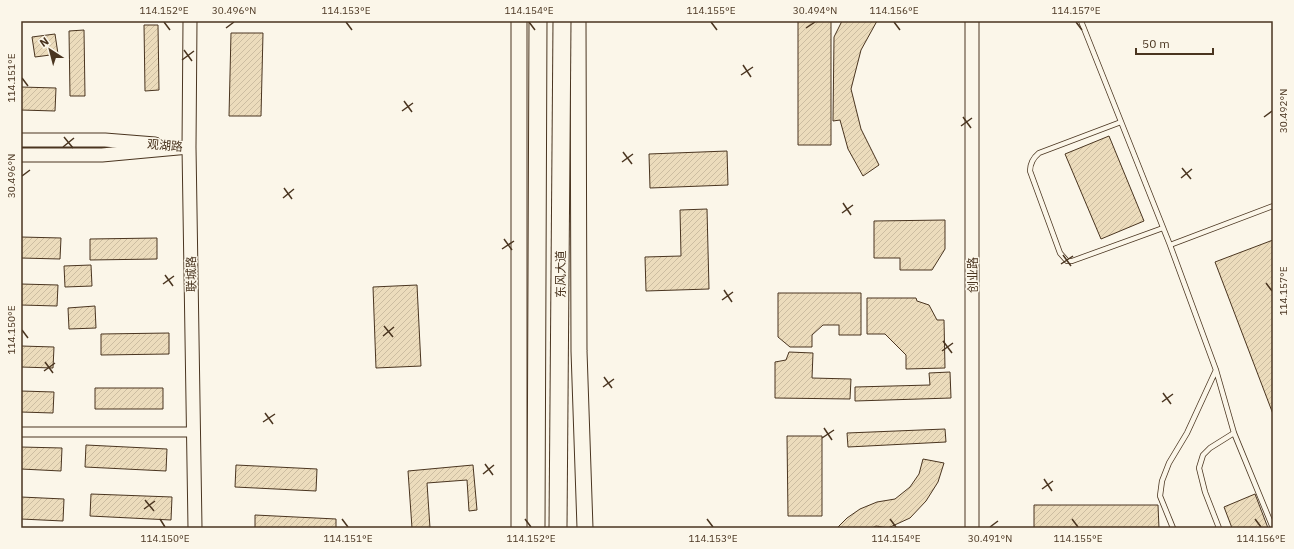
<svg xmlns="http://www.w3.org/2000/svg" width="1294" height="549" font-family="'IBM Plex Sans','Noto Sans SC',sans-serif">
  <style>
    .building { fill: url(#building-hatch); stroke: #4a3520 }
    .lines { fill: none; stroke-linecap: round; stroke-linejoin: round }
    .lane-casing { stroke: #4a3520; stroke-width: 6 }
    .street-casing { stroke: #4a3520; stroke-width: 11 }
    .secondary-casing { stroke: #4a3520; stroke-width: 15 }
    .primary-casing { stroke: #4a3520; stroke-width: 17 }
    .highway-casing { stroke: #4a3520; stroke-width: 19 }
    .lane { stroke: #fbf6e9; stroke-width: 4.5 }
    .street { stroke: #fbf6e9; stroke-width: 9 }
    .secondary { stroke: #fbf6e9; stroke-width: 13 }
    .primary { stroke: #fbf6e9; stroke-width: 15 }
    .highway { stroke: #fbf6e9; stroke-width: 17 }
    .highway-bridge-casing { stroke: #4a3520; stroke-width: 19; stroke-linecap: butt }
    .highway-bridge { stroke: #fbf6e9; stroke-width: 17 }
    .ticks { fill: none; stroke: #4a3520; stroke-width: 1.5 }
    .labels { text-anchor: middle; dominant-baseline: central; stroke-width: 3; stroke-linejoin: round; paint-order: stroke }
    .street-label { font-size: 12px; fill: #4a3520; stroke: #fbf6e9 }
    .neatline { fill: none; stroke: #4a3520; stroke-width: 1.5 }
    .ticks-label { font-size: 10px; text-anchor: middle; fill: #4a3520 }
  </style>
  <defs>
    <pattern id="building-hatch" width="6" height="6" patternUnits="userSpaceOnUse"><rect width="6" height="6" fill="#ecdcbc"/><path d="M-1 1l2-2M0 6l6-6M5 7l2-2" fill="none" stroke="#ccbda1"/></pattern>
  </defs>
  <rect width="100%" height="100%" fill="#fbf6e9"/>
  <path class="building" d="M798,21H831V145H798Z
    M842,21H877L861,50L851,89L861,129L879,165L863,176L848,149L840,120L833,121L834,37Z
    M144,25H158L159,90L145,91Z
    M84,30L85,96H70L69,31Z
    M231,33H263L261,116H229Z
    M55,34L58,54L35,57L32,37Z
    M21,87L56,88L55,111L21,110Z
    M1109,136L1144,221L1101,239L1065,154Z
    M727,151L728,185L650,188L649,154Z
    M707,209L709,289L646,291L645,257L681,256L680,210Z
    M945,220V249L932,270H900V258H874V221Z
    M21,237L61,238L60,259L21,258Z
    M157,238V259L90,260V239Z
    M1273,240V414L1215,262Z
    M91,265L92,286L65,287L64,266Z
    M21,284L58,285L57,306L21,305Z
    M417,285L421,366L376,368L373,287Z
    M778,293H861V335H839V325H823L812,335V347H790L778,337Z
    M867,298H916L917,301L929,305L937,320H944L945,368L906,369V355L885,334H867Z
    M95,306L96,328L69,329L68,308Z
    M169,333V354L101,355V334Z
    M21,346L54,347L53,368L21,367Z
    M789,352L813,353L812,378L851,379L850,399L775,398V362L786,360Z
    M950,372L951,398L855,401V387L930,385L929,373Z
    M95,388H163V409H95Z
    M21,391L54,392L53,413L21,412Z
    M945,429L946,442L848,447L847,433Z
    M787,436H822V516H788Z
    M86,445L167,449L166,471L85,467Z
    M21,447L62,448L61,471L21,469Z
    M923,459L944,463L938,482L926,501L910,518L888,528L876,526L872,528H837L847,518L860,509L877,502L895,499L910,487L919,474Z
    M236,465L317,469L316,491L235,487Z
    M473,465L477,510L469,511L467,480L427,483L430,528H412L408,471Z
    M91,494L172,497L171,520L90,516Z
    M1255,494L1268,528H1232L1224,507Z
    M21,497L64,499L63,521L21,519Z
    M1034,505H1158L1159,528H1034Z
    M255,515L336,519V528H255Z"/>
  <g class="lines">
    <defs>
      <path id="lane" d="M1081,21L1170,245L1216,370L1234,433L1273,528
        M1121,122L1039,153C1033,158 1030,164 1030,171L1060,253L1067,261H1072L1163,228
        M1170,245L1273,206
        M1173,528L1160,496L1162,481L1169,463L1187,433L1216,370
        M1219,528L1205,492L1199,468L1203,455L1210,448L1234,433"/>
      <path id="street" d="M21,432H195"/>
      <path id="secondary" d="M190,21L189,147L195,528
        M972,21V528
        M21,140H105L155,144
        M21,155H102L189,147"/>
      <path id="primary" d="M578,21L579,351L585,528
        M519,528V21"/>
      <path id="highway" d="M536,528L538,21"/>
    </defs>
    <use href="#lane" class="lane-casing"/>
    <use href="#street" class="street-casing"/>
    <use href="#secondary" class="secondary-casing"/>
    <use href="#primary" class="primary-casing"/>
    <use href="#highway" class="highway-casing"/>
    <use href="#lane" class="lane"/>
    <use href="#street" class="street"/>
    <use href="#secondary" class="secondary"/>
    <use href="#primary" class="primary"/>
    <use href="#highway" class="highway"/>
    <defs>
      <path id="highway-bridge" d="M558,528L562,21"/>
    </defs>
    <use href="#highway-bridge" class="highway-bridge-casing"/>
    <use href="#highway-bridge" class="highway-bridge"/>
  </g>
  <path class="ticks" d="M164,22L170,30M346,22L352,30M529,22L535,30M711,22L717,30M894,22L900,30M1076,22L1082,30M226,28L234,22M806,28L815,22M184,50L192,61M182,60L194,51M743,65L751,77M741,75L753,67M22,78L28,86M404,101L412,112M402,111L413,103M963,117L971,128M1264,117L1272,111M961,126L972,118M64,137L73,148M63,147L74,138M623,152L632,164M622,162L633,154M1182,168L1191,179M22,176L30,170M1181,178L1192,169M284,188L292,199M283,198L294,189M843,203L851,215M842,213L853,205M504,239L512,250M502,249L514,241M1063,255L1071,266M1061,264L1073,256M165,275L173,286M1266,283L1272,291M163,284L174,276M724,290L732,302M722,300L733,292M384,326L393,337M22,330L28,338M383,336L394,327M943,341L952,353M942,351L953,343M45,362L53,373M44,371L55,363M604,377L612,388M603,387L614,379M1163,393L1171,404M1162,402L1173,394M265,413L273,424M263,422L275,414M824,428L832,440M822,438L834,430M485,464L493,475M483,474L494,465M1044,479L1052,491M1042,489L1053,481M145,500L154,511M144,509L155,501M160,519L165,527M342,519L348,527M525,519L531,527M707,519L713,527M890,519L896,527M1072,519L1078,527M1255,519L1261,527M990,527L998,521"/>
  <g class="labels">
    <g class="street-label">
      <text transform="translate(165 145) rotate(5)">观湖路</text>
      <text transform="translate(191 274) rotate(-91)">联城路</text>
      <text transform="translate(560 274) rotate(-90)">东风大道</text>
      <text transform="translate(972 275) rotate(-90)">创业路</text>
    </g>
  </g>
  <rect width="1294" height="549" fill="none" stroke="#fbf6e9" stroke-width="44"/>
  <g transform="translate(50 50) rotate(324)" stroke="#fbf6e9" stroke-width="3" paint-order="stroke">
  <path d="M0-3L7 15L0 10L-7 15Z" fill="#4a3520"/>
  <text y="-6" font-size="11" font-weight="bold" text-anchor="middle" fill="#4a3520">N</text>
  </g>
  <path d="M1136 48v6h77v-6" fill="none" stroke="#4a3520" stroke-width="2"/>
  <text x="1142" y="48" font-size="12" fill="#4a3520" stroke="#fbf6e9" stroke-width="3" paint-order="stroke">50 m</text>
  <rect x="22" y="22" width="1250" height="505" class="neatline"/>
  <g class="ticks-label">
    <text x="164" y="14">114.152°E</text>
    <text x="234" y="14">30.496°N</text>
    <text x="346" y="14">114.153°E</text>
    <text x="529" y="14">114.154°E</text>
    <text x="711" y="14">114.155°E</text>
    <text x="815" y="14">30.494°N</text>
    <text x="894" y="14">114.156°E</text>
    <text x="1076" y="14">114.157°E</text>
    <text transform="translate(11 78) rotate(-90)" y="4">114.151°E</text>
    <text transform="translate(1283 111) rotate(-90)" y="4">30.492°N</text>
    <text transform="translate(11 176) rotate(-90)" y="4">30.496°N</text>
    <text transform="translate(1283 291) rotate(-90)" y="4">114.157°E</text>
    <text transform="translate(11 330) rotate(-90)" y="4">114.150°E</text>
    <text x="165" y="542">114.150°E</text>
    <text x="348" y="542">114.151°E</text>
    <text x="531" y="542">114.152°E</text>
    <text x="713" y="542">114.153°E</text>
    <text x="896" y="542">114.154°E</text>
    <text x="990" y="542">30.491°N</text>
    <text x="1078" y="542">114.155°E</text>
    <text x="1261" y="542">114.156°E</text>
  </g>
</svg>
